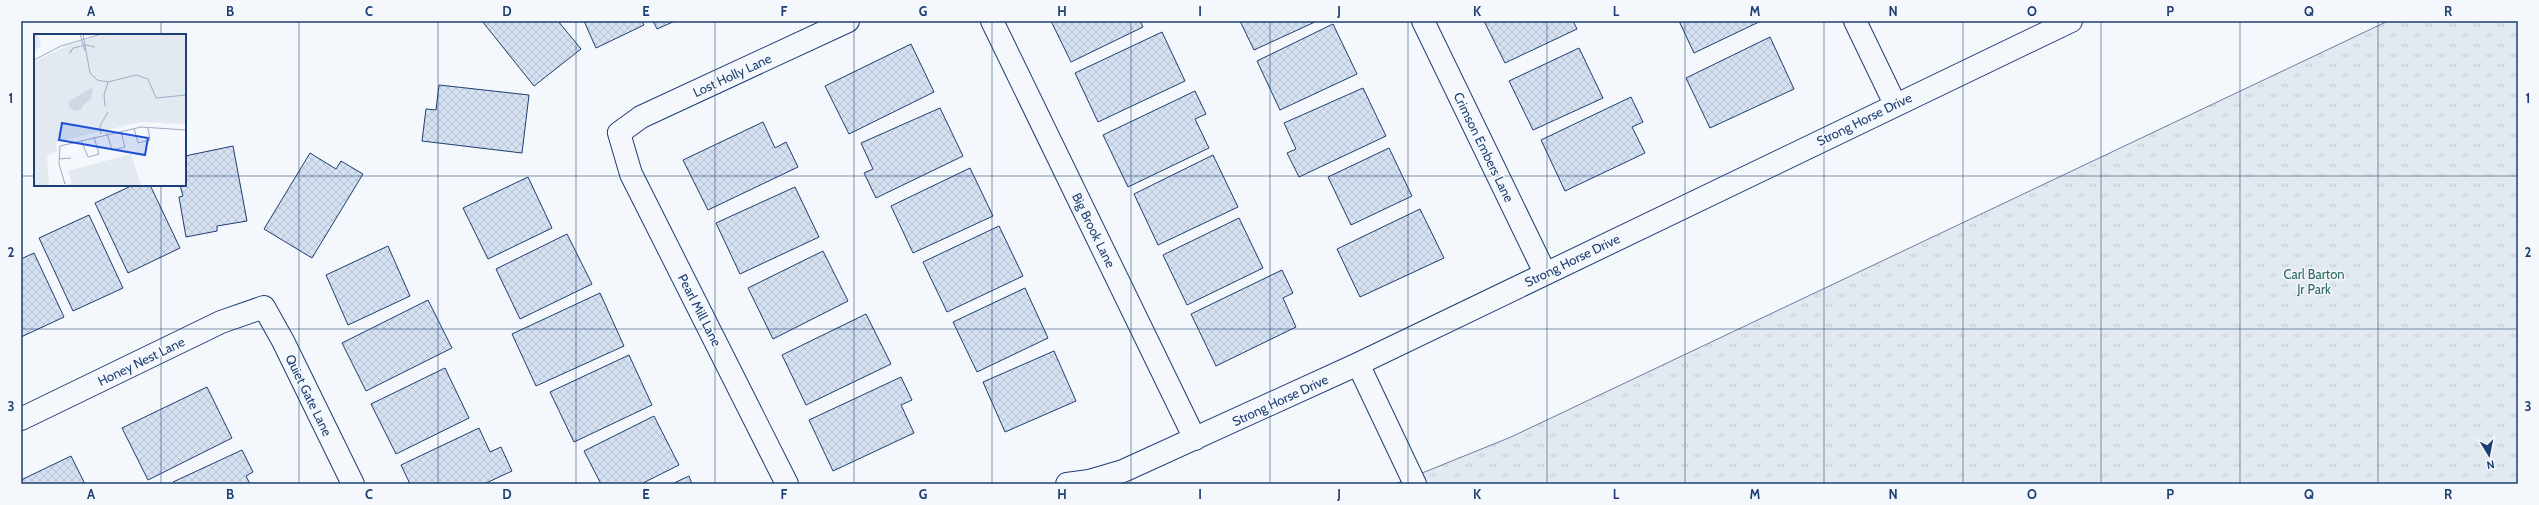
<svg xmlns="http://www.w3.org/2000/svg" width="2539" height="505" font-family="Cabin,sans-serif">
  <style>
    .park { fill: url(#park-tufts); stroke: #687fa3 }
    .building { fill: url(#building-cross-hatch); stroke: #1d3f73 }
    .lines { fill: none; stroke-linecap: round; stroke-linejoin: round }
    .minor-casing { stroke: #1d3f73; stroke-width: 24 }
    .minor { stroke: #f4f7fb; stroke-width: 22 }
    .grid { fill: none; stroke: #1d3f73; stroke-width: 1; stroke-opacity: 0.55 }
    .labels { text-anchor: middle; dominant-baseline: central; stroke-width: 3; stroke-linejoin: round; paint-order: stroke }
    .street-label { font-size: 13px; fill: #1d3f73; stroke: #f4f7fb }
    .park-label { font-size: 13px; fill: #2c6c60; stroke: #f4f7fb }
    .inset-road { fill: none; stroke: #9eadc5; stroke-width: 1 }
    .view { fill: #1d4ed8; fill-opacity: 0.15; stroke: #1d4ed8; stroke-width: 2 }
    .inset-edge { fill: none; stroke: #1d3f73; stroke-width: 2 }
    .neatline { fill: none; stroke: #1d3f73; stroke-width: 1.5 }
    .grid-label { font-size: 13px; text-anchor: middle; font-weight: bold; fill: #1d3f73 }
  </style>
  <defs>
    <pattern id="park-tufts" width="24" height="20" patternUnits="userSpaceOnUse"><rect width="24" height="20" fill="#e3e9f0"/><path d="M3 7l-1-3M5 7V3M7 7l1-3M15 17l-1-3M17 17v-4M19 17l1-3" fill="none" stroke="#c2c9d1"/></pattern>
    <pattern id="building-cross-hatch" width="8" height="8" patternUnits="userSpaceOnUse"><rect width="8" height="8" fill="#d5e0f0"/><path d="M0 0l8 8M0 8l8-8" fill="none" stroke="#b6c1d1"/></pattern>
  </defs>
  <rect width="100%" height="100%" fill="#f4f7fb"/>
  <path class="park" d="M2388,21H2518V484H1395L1511,437Z"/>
  <path class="building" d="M482,21H558L581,49L534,86Z
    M584,21H642L644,25L596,48Z
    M653,21H675L657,29Z
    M1051,21H1140L1143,27L1071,62Z
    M1240,21H1317L1254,50Z
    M1484,21H1573L1577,29L1505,63Z
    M1679,21H1761L1694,53Z
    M1333,24L1357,74L1280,110L1257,61Z
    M1162,32L1185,81L1098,122L1075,73Z
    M1770,37L1794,89L1710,128L1686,78Z
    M911,44L934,92L849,134L825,86Z
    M1579,48L1603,98L1533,130L1509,81Z
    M439,85L529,95L522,153L422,141L426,109L436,110Z
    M1363,88L1386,136L1299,177L1287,153L1296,149L1284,123Z
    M1195,91L1206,114L1195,119L1209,148L1128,187L1103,135Z
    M1631,97L1643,122L1632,127L1645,153L1565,191L1541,140Z
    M940,108L963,156L876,198L864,173L873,169L861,143Z
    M763,122L775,148L786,142L798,167L708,210L683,160Z
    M233,146L247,221L217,226V231L186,237L179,197L183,196L180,185H185V156Z
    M1389,148L1412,196L1351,225L1328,177Z
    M310,153L336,169L341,161L363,174L312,258L264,229Z
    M1213,155L1238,207L1158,245L1134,194Z
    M970,168L993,216L913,253L891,206Z
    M528,177L552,228L488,259L463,208Z
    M133,185H150L180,248L128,273L95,203Z
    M795,187L819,237L740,274L716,223Z
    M1420,209L1444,258L1360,297L1337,249Z
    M89,215L123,288L73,311L39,238Z
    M1239,218L1263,268L1187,305L1163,255Z
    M999,226L1023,276L947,312L923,262Z
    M567,234L592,284L520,319L496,269Z
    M388,246L410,296L348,325L326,275Z
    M823,251L848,301L773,339L748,288Z
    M34,253L64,317L21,337V259Z
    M1282,270L1293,293L1283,298L1296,327L1216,366L1191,314Z
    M1025,288L1048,338L977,372L953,322Z
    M600,293L624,346L536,386L512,334Z
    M428,300L452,348L366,391L342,343Z
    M866,314L891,364L806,405L782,355Z
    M1054,351L1076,401L1005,432L983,382Z
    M629,355L652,405L574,442L550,392Z
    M445,368L469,418L396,454L371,404Z
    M901,377L912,400L901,405L914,433L833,471L809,420Z
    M207,387L232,438L148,480L122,428Z
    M654,416L679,465L641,484H601L584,451Z
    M479,428L490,452L501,447L512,471L484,484H410L401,465Z
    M242,450L253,472L246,476L250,484H174L173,482Z
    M71,456L85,484H21V480Z
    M689,476L692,484H672Z"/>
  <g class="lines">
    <defs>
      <path id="minor" d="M992,21L1195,439
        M1423,21L1545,273
        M1855,21L1895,104
        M1358,364L1415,484
        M21,419L221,322L264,307L283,341L353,484
        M787,484L631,174L619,133L641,117L848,21
        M1067,484L1089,481L1123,471L1358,364L2071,21"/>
    </defs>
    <use href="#minor" class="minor-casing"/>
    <use href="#minor" class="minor"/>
  </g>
  <path class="grid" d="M161,21V35M299,21V484M438,21V484M576,21V484M715,21V484M854,21V484M992,21V484M1131,21V484M1270,21V484M1408,21V484M1547,21V484M1685,21V484M1824,21V484M1963,21V484M2101,21V484M2240,21V484M2378,21V484M21,176H35M185,176H2518M161,185V484M21,329H2518"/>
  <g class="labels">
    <g class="street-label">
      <text transform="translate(732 75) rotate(-25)">Lost Holly Lane</text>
      <text transform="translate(1864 119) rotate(-26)">Strong Horse Drive</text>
      <text transform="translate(1484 147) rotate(64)">Crimson Embers Lane</text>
      <text transform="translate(1094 230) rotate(64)">Big Brook Lane</text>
      <text transform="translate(1572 260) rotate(-26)">Strong Horse Drive</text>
      <text transform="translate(700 310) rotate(63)">Pearl Mill Lane</text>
      <text transform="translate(141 361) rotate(-26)">Honey Nest Lane</text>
      <text transform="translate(309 395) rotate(64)">Quiet Gate Lane</text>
      <text transform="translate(1280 400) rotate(-25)">Strong Horse Drive</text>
    </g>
    <g class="park-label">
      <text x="2314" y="274">Carl Barton<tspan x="2314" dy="15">Jr Park</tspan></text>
    </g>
  </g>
  <g transform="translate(34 34)">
    <rect width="152" height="152" fill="#f4f7fb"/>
    <path d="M0,0H4L7,12L0,17ZM0,78L22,108L23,117L13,122L15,152H0ZM97,120L107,152H28L38,149L34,137Z" fill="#e3e9f0"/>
    <path d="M74,0H152V90L106,88L22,108L0,78V28L34,11Z" fill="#e3e9f0"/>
    <path d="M82,6L84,21L69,23L72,11ZM86,8L96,10L100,19L88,20ZM23,21H31L27,31L17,27ZM101,23L99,33L90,38L89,25ZM39,25L44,31V38L34,34ZM84,26L87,41L76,39L70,28ZM14,31L22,37L16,46L12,39ZM30.5 48a5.5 5.5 0 1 1 11 0a5.5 5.5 0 1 1-11 0ZM96,43L101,44L95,58L81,53L86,46ZM17.5 51a5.5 5.5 0 1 1 11 0a5.5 5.5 0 1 1-11 0ZM106,46L115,54L114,66L101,60ZM74,57L88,63L83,77L74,68ZM94,65L107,70L103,76L96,80L87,79Z" fill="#e3e9f0"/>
    <path d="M59,53L57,65L49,71L47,76L41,77L36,74L34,68Z" fill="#cfd7e4"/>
    <path class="inset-road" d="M46,0L51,17M49,0L56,39L63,46L74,48L102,41L114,45L122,64L152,61M37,16L36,19L39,14L52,11L61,13M0,26L27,12L68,0M71,72L70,61L74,48M100,94L104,109L116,106L114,94M73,99L78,116L91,113L87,98M67,100L66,92L74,78M47,106L54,123L65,120L60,103M25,125L37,124M30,147L31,150L25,130L26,112L107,93L152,96"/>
    <path class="view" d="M28,89L114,104L111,121L25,106Z"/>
    <rect width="152" height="152" class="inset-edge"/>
  </g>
  <rect width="2539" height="505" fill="none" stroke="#f4f7fb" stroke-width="44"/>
  <g transform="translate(2489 455) rotate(170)" stroke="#f4f7fb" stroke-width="3" paint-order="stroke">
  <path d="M0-3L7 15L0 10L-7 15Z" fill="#1d3f73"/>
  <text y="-6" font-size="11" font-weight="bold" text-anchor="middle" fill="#1d3f73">N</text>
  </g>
  <rect x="22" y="22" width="2495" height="461" class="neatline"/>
  <g class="grid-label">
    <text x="91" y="16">A</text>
    <text x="230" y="16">B</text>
    <text x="369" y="16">C</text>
    <text x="507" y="16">D</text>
    <text x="646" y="16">E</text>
    <text x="784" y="16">F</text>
    <text x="923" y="16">G</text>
    <text x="1062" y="16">H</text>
    <text x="1200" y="16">I</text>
    <text x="1339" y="16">J</text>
    <text x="1477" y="16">K</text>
    <text x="1616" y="16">L</text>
    <text x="1755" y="16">M</text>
    <text x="1893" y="16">N</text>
    <text x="2032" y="16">O</text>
    <text x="2170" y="16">P</text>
    <text x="2309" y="16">Q</text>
    <text x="2448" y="16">R</text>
    <text x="11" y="103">1</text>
    <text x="2528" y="103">1</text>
    <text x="11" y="257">2</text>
    <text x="2528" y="257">2</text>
    <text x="11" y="411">3</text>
    <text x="2528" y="411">3</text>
    <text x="91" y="499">A</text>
    <text x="230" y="499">B</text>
    <text x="369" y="499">C</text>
    <text x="507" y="499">D</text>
    <text x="646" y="499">E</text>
    <text x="784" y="499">F</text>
    <text x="923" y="499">G</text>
    <text x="1062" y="499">H</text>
    <text x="1200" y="499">I</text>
    <text x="1339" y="499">J</text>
    <text x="1477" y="499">K</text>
    <text x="1616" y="499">L</text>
    <text x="1755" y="499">M</text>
    <text x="1893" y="499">N</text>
    <text x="2032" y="499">O</text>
    <text x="2170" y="499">P</text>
    <text x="2309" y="499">Q</text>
    <text x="2448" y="499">R</text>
  </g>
</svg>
